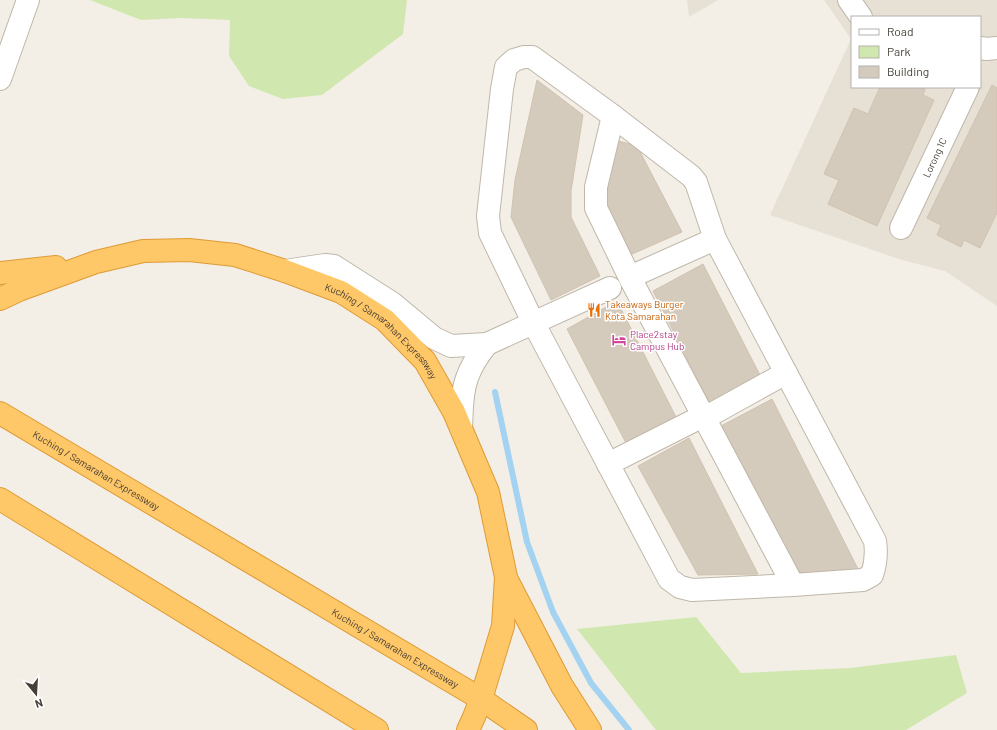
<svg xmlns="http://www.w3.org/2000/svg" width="997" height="730" font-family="Barlow,sans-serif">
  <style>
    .residential { fill: #e7e1d5; fill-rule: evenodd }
    .green { fill: #d0e8af }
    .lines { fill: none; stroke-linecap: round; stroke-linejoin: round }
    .stream { stroke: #a3d3f1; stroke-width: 6 }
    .building { fill: #d5cbbc; stroke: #d0c2af }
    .minor-casing { stroke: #bfb7a9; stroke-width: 24 }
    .highway-casing { stroke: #de9b36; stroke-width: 24 }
    .minor { stroke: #fff; stroke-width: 22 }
    .highway { stroke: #fec767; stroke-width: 22 }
    .labels { text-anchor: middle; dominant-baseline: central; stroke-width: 3; stroke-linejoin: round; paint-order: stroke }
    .street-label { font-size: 10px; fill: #463f36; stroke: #fff }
    .food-label { font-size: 10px; fill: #c56008; stroke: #fff; text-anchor: start }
    .hotel-label { font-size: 10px; fill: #b23c85; stroke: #fff; text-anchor: start }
  </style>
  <rect width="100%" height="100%" fill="#f3efe7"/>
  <path class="residential" d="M687,0H718L689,17Z
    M824,0H997V306L945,271L902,260L770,215L851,39ZM852,17H980V87H852Z"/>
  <path class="green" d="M90,0H407L403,34L322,95L283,99L249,86L229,56L230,20L182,18L141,20Z
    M696,617L741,673L850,668L956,655L967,693L906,730H656L577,629Z"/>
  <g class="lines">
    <path class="stream" d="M495,392L527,542L553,612L591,683L629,730"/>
  </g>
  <path class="building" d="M537,80L583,115L571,191V217L600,276L551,300L511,217L515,180Z
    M992,85L997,88V213L980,248L964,240L961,247L937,235L941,225L927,218Z
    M880,87H919L925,89L923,95L934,100L877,226L828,204L839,180L824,174L854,108L868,114Z
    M615,140L637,146L682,232L630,255L602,203Z
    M703,264L763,381L711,406L653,291Z
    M617,301L677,419L626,443L567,329Z
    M772,399L859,571L793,573L721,426Z
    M689,438L758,574L698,575L638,466Z"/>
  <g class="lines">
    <defs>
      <g id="minor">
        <path d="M849,0L861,17"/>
        <path d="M980,48L987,49L997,48"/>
        <path d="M524,57H532L613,116L691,176L696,182L715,239L875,541C877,554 876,563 872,575L863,580L793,585L692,590L680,587L669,579L533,322L490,233L488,216L502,89L506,67L514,60Z"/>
        <path d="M0,79L28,0"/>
        <path d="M613,116L596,187V208L630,278L793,585"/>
        <path id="s1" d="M901,228L968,87"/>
        <path d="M285,271L325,265L334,266L392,303L434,338L451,346L487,344L610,288"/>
        <path d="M639,273L715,239"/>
        <path d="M710,415L786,373"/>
        <path d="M461,428C462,412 461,394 467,378C471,366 479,354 487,344"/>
        <path d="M608,464L699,418"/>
      </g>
      <g id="highway">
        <path d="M0,273L56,267"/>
        <path id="s2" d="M0,299L19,290L96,262L143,251L189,250L235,255L285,271L341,292L385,320L425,361L454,412L488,492L506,577L503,626L481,699L474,717L468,730"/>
        <path id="s3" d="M0,413L481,699L526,730"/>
        <path d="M0,499L377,730"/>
        <path d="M506,578L562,686L590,730"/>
      </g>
    </defs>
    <use href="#minor" class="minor-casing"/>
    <use href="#highway" class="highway-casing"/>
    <use href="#minor" class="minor"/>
    <use href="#highway" class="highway"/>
  </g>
  <defs>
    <symbol id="restaurant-bare" viewBox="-9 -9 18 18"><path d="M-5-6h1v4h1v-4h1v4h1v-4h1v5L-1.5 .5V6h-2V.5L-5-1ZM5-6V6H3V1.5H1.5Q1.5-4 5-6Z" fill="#e8710a" stroke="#fff" stroke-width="2.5" paint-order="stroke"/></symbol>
    <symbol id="hotel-bare" viewBox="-9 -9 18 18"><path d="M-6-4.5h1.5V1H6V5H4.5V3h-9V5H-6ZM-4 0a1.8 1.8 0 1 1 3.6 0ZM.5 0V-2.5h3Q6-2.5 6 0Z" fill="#d1479c" stroke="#fff" stroke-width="2.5" paint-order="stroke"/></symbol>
  </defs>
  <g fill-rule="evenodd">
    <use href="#restaurant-bare" x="584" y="300" width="20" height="20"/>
    <use href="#hotel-bare" x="609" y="330" width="20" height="20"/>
  </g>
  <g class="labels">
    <g class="street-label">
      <text stroke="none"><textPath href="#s1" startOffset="78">Lorong 1C</textPath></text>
      <text stroke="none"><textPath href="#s2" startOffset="412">Kuching / Samarahan Expressway</textPath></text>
      <text stroke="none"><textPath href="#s3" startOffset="112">Kuching / Samarahan Expressway</textPath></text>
      <text stroke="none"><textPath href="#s3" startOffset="460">Kuching / Samarahan Expressway</textPath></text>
    </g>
    <g class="food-label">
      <text x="605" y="304">Takeaways Burger<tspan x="605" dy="12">Kota Samarahan</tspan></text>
    </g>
    <g class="hotel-label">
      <text x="630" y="334">Place2stay<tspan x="630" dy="12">Campus Hub</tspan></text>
    </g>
  </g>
  <rect x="851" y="16" width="130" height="72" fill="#ffffff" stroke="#b5b2af"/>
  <rect x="859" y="29" width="20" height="6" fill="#ffffff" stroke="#b5b2af"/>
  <text x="887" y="36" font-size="12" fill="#463f36">Road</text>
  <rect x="859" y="46" width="20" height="12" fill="#d0e8af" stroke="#b5b2af"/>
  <text x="887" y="56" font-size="12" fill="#463f36">Park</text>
  <rect x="859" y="66" width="20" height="12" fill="#d5cbbc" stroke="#b5b2af"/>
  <text x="887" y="76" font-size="12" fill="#463f36">Building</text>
  <g transform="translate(36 694) rotate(162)" stroke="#ffffff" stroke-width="3" paint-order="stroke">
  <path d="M0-3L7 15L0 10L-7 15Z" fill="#463f36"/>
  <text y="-6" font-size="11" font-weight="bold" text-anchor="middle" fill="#463f36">N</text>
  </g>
</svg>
